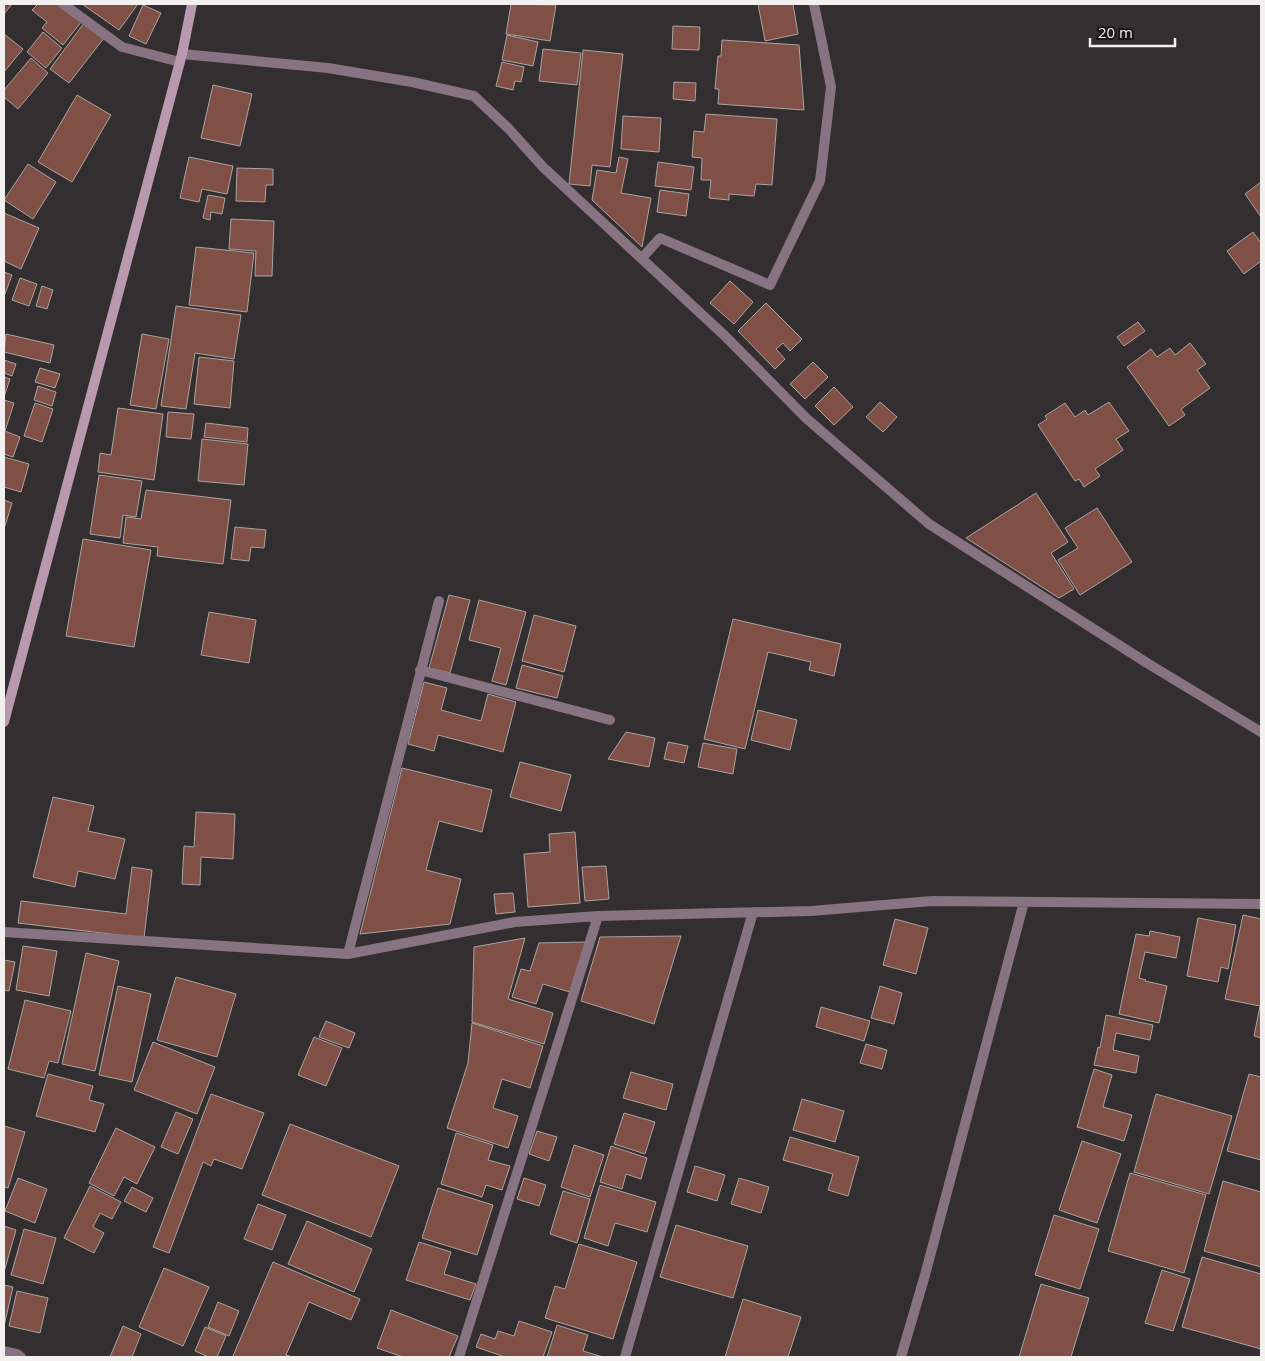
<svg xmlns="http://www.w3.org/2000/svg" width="1265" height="1361" font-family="'Open Sans',sans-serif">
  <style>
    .building { fill: #804f45; stroke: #aaa4a2 }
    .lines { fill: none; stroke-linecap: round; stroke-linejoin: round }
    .minor { stroke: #877381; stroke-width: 10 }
    .secondary { stroke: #b899af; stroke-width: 10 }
  </style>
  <rect width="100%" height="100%" fill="#332e2f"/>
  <path class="building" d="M4,4H12L4,14Z
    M38,4H60L82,21L63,45L42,28L47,22L32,10Z
    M82,4H138L119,30Z
    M511,4L556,5L550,41L506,34Z
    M758,4H793L798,34L765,41Z
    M143,5L161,13L146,44L129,36Z
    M84,23L104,38L69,83L50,69Z
    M673,26L700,27L699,50L672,49Z
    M43,32L62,48L46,68L27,52Z
    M4,34L23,49L4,72Z
    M507,35L538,42L533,66L502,60Z
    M722,40L799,45L804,110L718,104L719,89H715L718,56H721Z
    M543,49L581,53L577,85L539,81Z
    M583,50L623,54L610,167L592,165L590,186L569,184Z
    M31,58L48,73L18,109L4,97V90Z
    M502,62L524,67L521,82L515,81L513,90L496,86Z
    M674,82L696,83L695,101L673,99Z
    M213,85L252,94L240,146L201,138Z
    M77,95L111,115L72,182L38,162Z
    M706,114L777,119L772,185L756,184L754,196L729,194V200L709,198L711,180H701L702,158L692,157L694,131L704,132Z
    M623,116L661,118L659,152L621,149Z
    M189,157L233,166L227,194L202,189L199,202L180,198Z
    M619,157L628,159L621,193L651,198L642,247L592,200L597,170L616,173Z
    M658,162L694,167L691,190L655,186Z
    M28,164L56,182L33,219L4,200Z
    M237,168L273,169V185H266L265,202L236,201Z
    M1261,182V217L1245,194Z
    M660,190L689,194L686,216L657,212Z
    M208,195L225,198L222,214L211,212L210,220L203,218Z
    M4,213L39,228L21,269L4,261Z
    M231,219L274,221L272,276H255L256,251L229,249Z
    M1253,232L1261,243V261L1244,274L1227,251Z
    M196,247L254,253L247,312L189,305Z
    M4,272L12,275L5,294L4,293Z
    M20,278L37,284L29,306L12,300Z
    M730,281L753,302L734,324L710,303Z
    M42,286L53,290L47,309L36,306Z
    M766,303L802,339L790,351L783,343L776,349L785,359L775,369L738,331Z
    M176,306L241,315L234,359L195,353L186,409L161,406Z
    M1138,322L1145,331L1124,346L1117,337Z
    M6,334L54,345L50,363L4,352Z
    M142,334L169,339L156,409L130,405Z
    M1190,343L1206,364L1197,370L1210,388L1181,409L1185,415L1169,426L1127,367L1151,349L1157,357L1170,348L1175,355Z
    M199,357L234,361L230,408L194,404Z
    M4,360L16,364L12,376L4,373Z
    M813,362L828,377L805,399L790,384Z
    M40,368L60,374L55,388L35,382Z
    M4,377L10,379L4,397Z
    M38,386L56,392L52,406L34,400Z
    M834,387L853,407L834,425L815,406Z
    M4,400L14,403L5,431L20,437L13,457L4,454Z
    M880,402L897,417L883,432L866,417Z
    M1109,402L1129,431L1116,439L1123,450L1095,469L1100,476L1084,487L1079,479L1075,481L1038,425L1047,419L1045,416L1065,403L1075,417L1085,410L1088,415Z
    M35,403L53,409L42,442L24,436Z
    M118,408L163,414L154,480L98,472L100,453L111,455Z
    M168,412L194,414L191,439L166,437Z
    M206,423L248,428L247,442L204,437Z
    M202,439L248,444L244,485L198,481Z
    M4,457L29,464L21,492L4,487Z
    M99,475L142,481L136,517L123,515L120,538L90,534Z
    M146,490L231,500L223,564L157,556L158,547L123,543L126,517L141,519Z
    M1036,493L1068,542L1051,553L1074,589L1059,598L966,538Z
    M4,500L12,503L5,526H4Z
    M1097,508L1132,562L1080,595L1058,560L1078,548L1065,528Z
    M235,527L266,530L264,548L251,547L249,561L231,559Z
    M83,539L151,550L134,647L66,636Z
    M449,595L470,600L450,673L429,668Z
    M479,600L526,612L506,685L492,681L501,648L469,640Z
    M209,612L256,620L249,663L201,655Z
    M534,615L576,626L564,672L522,661Z
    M733,619L841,644L834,676L809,670L811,662L768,652L745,749L704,739Z
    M522,665L563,676L557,698L516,688Z
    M424,682L447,688L441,710L481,721L488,694L516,702L503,752L438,735L434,751L408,744Z
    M758,710L797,720L790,750L751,740Z
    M626,732L655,738L649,767L608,759Z
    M668,742L688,746L684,763L664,759Z
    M703,743L737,749L733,774L698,767Z
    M520,762L571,775L561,811L510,797Z
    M402,768L492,790L482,832L439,821L426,870L461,879L450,924L360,934Z
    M53,797L94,806L88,831L125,839L115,879L78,871L75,887L33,877Z
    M196,812L235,814L233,859L201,857L200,885L182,884L184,846L194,847Z
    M575,832L580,903L528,907L524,854L550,852L549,834Z
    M606,866L609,899L585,901L582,867Z
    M132,867L152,870L144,938L18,923L21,901L126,914Z
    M513,893L515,912L496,914L494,894Z
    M1243,915L1261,919V1038L1254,1036L1260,1006L1225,999Z
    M1198,918L1236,925L1228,969L1221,967L1218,982L1187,976Z
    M895,919L928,928L916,974L883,965Z
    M1150,931L1180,937L1176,958L1145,952L1139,978L1146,980L1145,981L1167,986L1159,1023L1119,1014L1136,934L1149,936Z
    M681,936L654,1024L581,1001L600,937Z
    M525,938L508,999L553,1013L544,1044L472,1022L474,947Z
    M586,942L570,992L543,984L536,1004L512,997L521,969L530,971L539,943Z
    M23,946L57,951L49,996L16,990Z
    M86,953L119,961L95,1071L62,1064Z
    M4,960L15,962L9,991L4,990Z
    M176,977L236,994L217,1057L157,1040Z
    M118,986L151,994L132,1082L99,1075Z
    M880,986L902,993L894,1024L871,1018Z
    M25,1000L71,1011L58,1063L49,1061L44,1078L8,1069Z
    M821,1007L870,1021L864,1041L816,1027Z
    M1106,1015L1153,1025L1150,1040L1116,1033L1113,1050L1139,1056L1136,1073L1094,1065L1098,1047L1100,1048Z
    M326,1021L355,1033L349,1048L319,1037Z
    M472,1023L543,1046L530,1088L502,1079L493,1108L518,1116L508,1148L447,1128L468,1063Z
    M314,1037L342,1048L326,1086L298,1075Z
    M153,1042L215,1067L197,1114L134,1090Z
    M866,1044L887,1050L882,1069L860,1063Z
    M1094,1069L1112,1075L1103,1107L1132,1115L1124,1141L1077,1127Z
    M631,1072L673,1084L666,1110L623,1098Z
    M48,1074L93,1086L89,1100L104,1104L95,1132L36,1116Z
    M1249,1074L1261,1077V1160L1227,1151Z
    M211,1094L264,1113L242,1169L214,1159L211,1166L203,1162L169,1253L153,1247Z
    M1156,1094L1232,1116L1209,1194L1134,1172Z
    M802,1099L844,1111L835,1142L793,1130Z
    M176,1112L193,1119L178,1154L161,1147Z
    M624,1113L655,1122L645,1154L614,1144Z
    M290,1124L399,1166L371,1237L262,1195Z
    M4,1126L25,1132L8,1188L4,1187Z
    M116,1128L155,1147L137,1184L124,1177L114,1196L89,1183Z
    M537,1131L557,1137L549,1161L529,1154Z
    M456,1133L493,1145L488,1160L510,1166L502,1190L486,1185L482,1197L441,1184Z
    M790,1137L859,1157L848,1196L828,1190L833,1174L783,1160Z
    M1082,1141L1121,1154L1097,1223L1059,1210Z
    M574,1145L604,1155L590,1197L561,1187Z
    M611,1146L647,1158L641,1179L626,1174L622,1189L600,1182Z
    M695,1166L725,1175L717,1201L687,1192Z
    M1130,1173L1206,1195L1184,1273L1108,1251Z
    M18,1178L47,1189L35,1223L5,1211Z
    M524,1178L546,1185L539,1206L517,1199Z
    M739,1178L769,1187L761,1213L731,1204Z
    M1223,1181L1261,1192V1267L1204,1251Z
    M600,1185L656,1202L647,1232L615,1223L608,1246L584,1238Z
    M90,1186L121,1202L112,1219L100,1213L93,1227L104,1233L94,1253L64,1238Z
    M132,1187L153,1198L146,1212L124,1201Z
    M438,1188L493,1205L477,1255L422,1238Z
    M563,1191L590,1199L577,1243L550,1234Z
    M258,1204L286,1215L272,1250L244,1239Z
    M1054,1215L1099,1229L1080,1289L1035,1275Z
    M307,1221L372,1249L354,1292L288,1264Z
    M676,1225L748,1246L733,1298L660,1277Z
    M4,1226L16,1230L4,1272Z
    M24,1229L56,1238L43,1284L11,1275Z
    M419,1242L451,1252L444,1274L476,1284L470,1300L406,1280Z
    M579,1244L637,1262L613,1339L545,1318L555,1286L565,1289Z
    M1202,1257L1261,1274V1349L1182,1327Z
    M273,1262L360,1299L351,1320L309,1302L286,1355L292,1357H236L233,1356Z
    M164,1268L209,1287L183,1346L139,1327Z
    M1162,1270L1190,1279L1173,1331L1145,1323Z
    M1041,1284L1089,1298L1071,1357H1019Z
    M4,1285L13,1287L4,1326Z
    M17,1291L48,1298L40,1333L9,1326Z
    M743,1299L801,1317L788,1357H725Z
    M218,1302L239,1311L229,1336L208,1327Z
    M391,1310L458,1336L449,1357H403L377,1348Z
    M519,1321L552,1332L543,1357H505L476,1347L481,1334L495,1339L498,1331L514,1336Z
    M557,1325L588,1335L583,1351L603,1357H547Z
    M123,1326L141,1334L132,1357H133H110Z
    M205,1327L226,1336L217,1357H209L195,1351Z"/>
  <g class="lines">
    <path class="minor" d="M63,4L122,47L180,62
      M182,54L328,68L412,82L474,96L509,129L543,167L725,336L806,418L929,524L1147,663L1261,732
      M642,258L660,238L770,285L820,181L831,87L814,4
      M420,670L610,720
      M4,932L348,954L515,922L598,916L811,911L932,901L1261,904
      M348,954L439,601
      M4,1351L17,1354L21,1357
      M459,1357L598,916
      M625,1357L753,912
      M901,1357L925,1275L1024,902"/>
    <path class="secondary" d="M4,722L182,54L192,4"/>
  </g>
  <rect width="1265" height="1361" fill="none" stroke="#f3f0f0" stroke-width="10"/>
  <path d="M1090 38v8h85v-8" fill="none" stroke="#f3f0f0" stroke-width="2.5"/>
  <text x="1098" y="38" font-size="15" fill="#f3f0f0" stroke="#191717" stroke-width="4" paint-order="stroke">20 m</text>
</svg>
